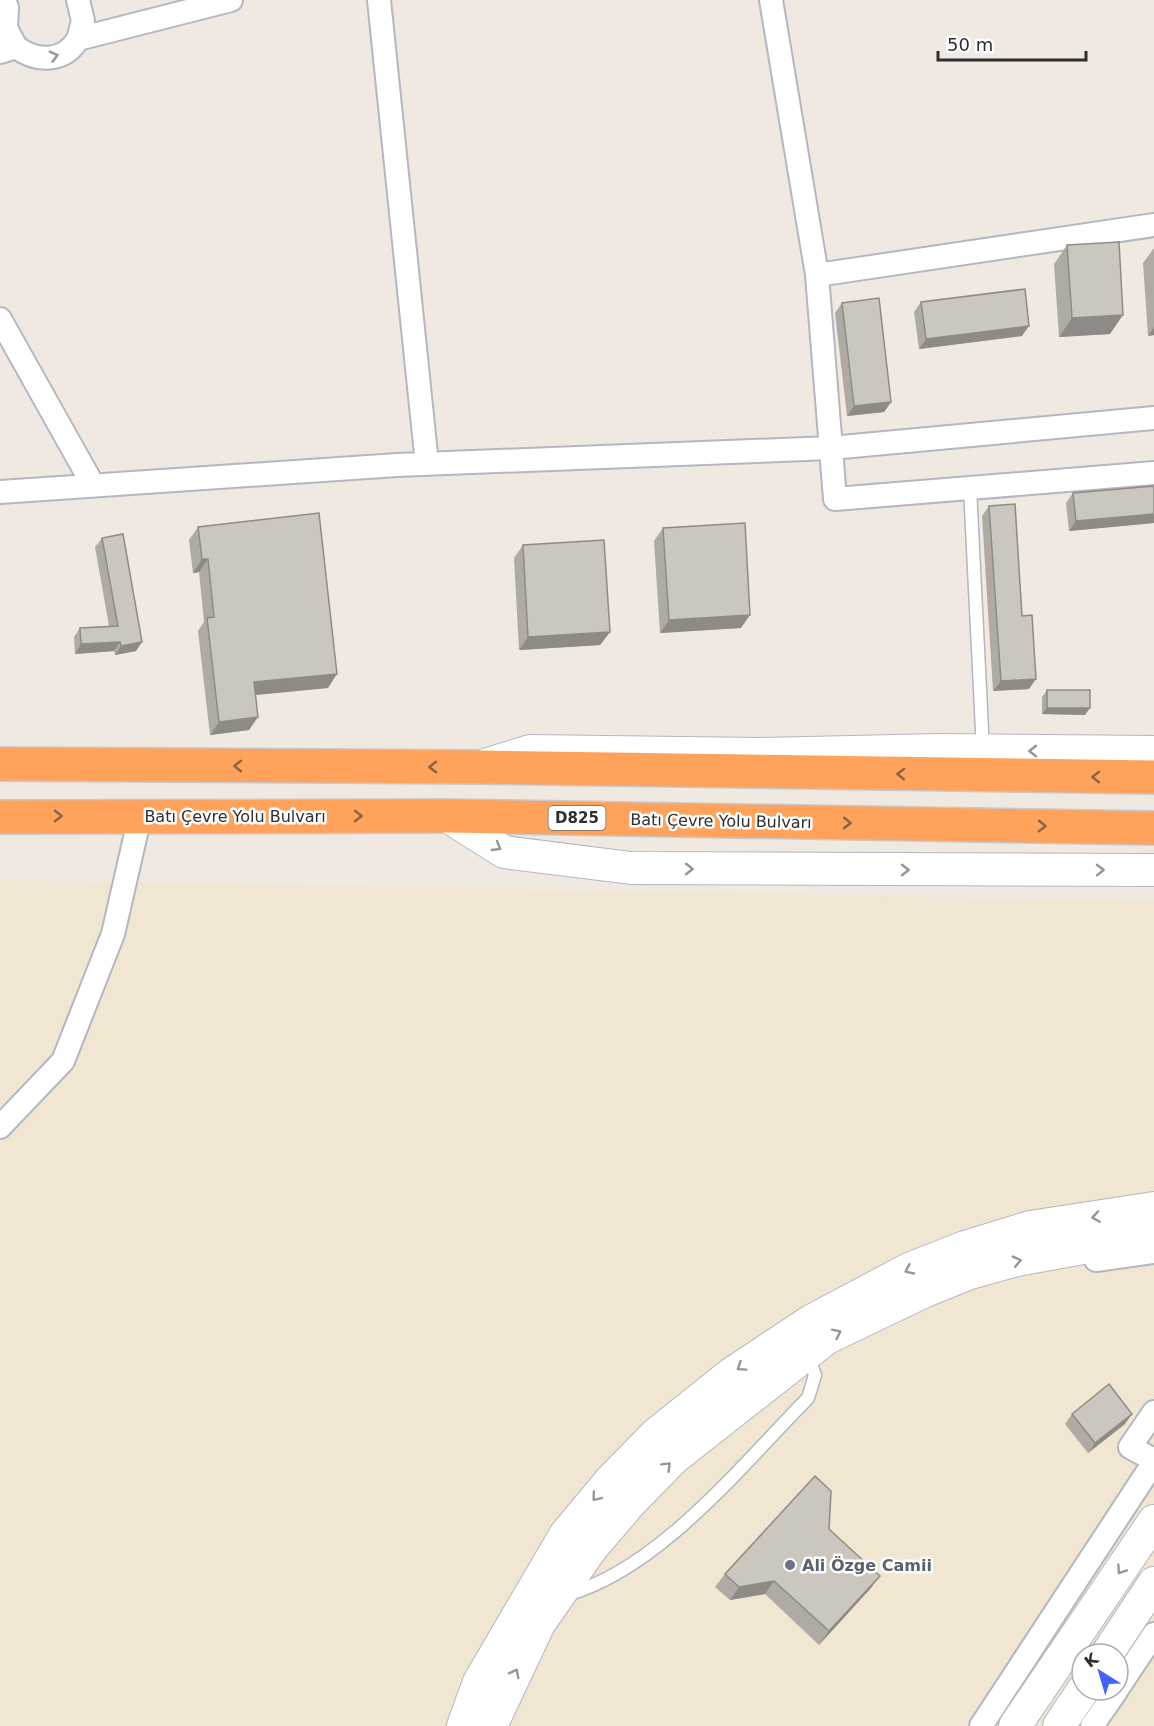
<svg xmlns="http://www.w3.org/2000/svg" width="1154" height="1726" font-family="'DejaVu Sans',sans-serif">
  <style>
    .education { fill: #f0e6d1; fill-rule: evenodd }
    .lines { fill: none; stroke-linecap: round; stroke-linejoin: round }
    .lane-casing { stroke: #b4b7c1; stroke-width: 15 }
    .street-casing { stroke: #b4b7c1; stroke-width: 26 }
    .secondary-casing { stroke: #b4b7c1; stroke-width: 34 }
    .highway-casing { stroke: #c9c9c9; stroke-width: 36 }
    .lane { stroke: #fff; stroke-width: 12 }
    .street { stroke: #fff; stroke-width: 22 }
    .secondary { stroke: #fff; stroke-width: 32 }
    .highway { stroke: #ffa35c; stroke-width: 33 }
    .wall { fill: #afaba4 }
    .shaded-wall { fill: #8e8b86 }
    .building { fill: #cbc7bf; stroke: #8e8b86; stroke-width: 1.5 }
    .oneway { stroke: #969696 }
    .oneway2 { stroke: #8c6343 }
    .worship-dot { fill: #6b7280; stroke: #fff; stroke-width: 2 }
    .labels { text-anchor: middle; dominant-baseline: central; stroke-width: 5; stroke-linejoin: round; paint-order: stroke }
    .shield { fill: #fff; stroke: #6d6d6d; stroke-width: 1.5 }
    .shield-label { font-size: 15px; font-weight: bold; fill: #2e2e2e }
    .street-label { font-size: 16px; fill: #2e2e2e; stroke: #fff }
    .worship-label { font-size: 16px; font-weight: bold; fill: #5b616d; stroke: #fff; text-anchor: start }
  </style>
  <rect width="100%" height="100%" fill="#efe9e1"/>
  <path class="education" d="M0,880L1154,901V1726H0ZM1082,1654H1118V1690H1082Z"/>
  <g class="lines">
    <defs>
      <path id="lane" d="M970,488L983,750
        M566,1595C658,1570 741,1466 808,1398L815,1375L808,1356"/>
      <path id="street" d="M78,0L83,21L78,39
        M379,0L427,464
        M771,0L817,275L835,499L1154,473
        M7,7L6,28L16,47
        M0,52L16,47C36,62 64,63 78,39L231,0
        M817,275L1154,225
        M0,319L93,485
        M0,492L397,465L831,448L1154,418
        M0,1127L63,1061L113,934L140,816
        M1096,1260L1154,1252
        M1154,1412L1130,1447L1154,1460
        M1118,1688L1154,1634
        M981,1726L1154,1462
        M1092,1726L1117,1690"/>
      <path id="secondary" d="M488,764L530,751L758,754L940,750L1154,752
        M447,816L504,852L631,868L1154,870
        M1107,1654L1154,1583
        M463,1726L479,1682L565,1535L610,1481L656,1434L731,1374L811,1321L909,1269L965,1247L1030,1227L1154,1208
        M491,1726L539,1624L591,1549L631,1502L673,1459L827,1338L923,1292L970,1273L1017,1260L1154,1235
        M1015,1726L1154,1521
        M1059,1726L1083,1690"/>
      <path id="highway" d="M0,764L479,767L1154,777
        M0,817L447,816L1154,828"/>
    </defs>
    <use href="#lane" class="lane-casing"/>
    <use href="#street" class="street-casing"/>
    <use href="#secondary" class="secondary-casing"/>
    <use href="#highway" class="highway-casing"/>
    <use href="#lane" class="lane"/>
    <use href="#street" class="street"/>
    <use href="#secondary" class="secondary"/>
    <use href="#highway" class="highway"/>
  </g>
  <path class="wall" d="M1067,245L1110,334L1059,337L1054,264Z
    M1154,248V335L1148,336L1143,263Z
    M921,302L1022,336L919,349L914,312Z
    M842,303L891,402L884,412L847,416L835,313Z
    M1154,486V523L1069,531L1066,503L1073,493Z
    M989,506L1022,616L1029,689L993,691L982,516Z
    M198,527L328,688L255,694L249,730L210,735L198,631L204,622L199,572L193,573L189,540Z
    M663,528L741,628L660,633L654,541Z
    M102,538L136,651L115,655L114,651L75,654L74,637L80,628L109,626L95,547Z
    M523,545L610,632L600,645L519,650L514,558Z
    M1047,690L1085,715L1042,714V697Z
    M1072,1414L1125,1424L1088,1453L1065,1424Z
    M829,1529L880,1576L870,1589L819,1645L765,1594L730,1600L715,1587L725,1574Z"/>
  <path class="shaded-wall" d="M1123,315L1110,334L1059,337L1072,318Z
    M1029,326L1022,336L919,349L926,339Z
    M1154,327V335L1148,336Z
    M891,402L884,412L847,416L854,406Z
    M1154,514V523L1069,531L1076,521Z
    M202,559H208L199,572L193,573Z
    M750,615L741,628L660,633L669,620Z
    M610,632L600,645L519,650L528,637Z
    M120,642L114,651L75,654L81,644Z
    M142,642L136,651L115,655L121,646Z
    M337,674L328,688L245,696L254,682Z
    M1036,679L1029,689L993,691L1001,681Z
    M1047,708H1090L1085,715L1042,714Z
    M258,717L249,730L210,735L219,722Z
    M1132,1414L1125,1424L1088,1453L1095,1443Z
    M880,1576L870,1589L819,1645L829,1631Z
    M774,1581L765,1594L730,1600L739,1587Z"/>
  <path class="building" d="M1119,242L1123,315L1072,318L1067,245Z
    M1025,289L1029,326L926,339L921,302Z
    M879,298L891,402L854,406L842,303Z
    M1154,486V514L1076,521L1073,493Z
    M1015,504L1022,616L1032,615L1036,679L1001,681L989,506Z
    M319,513L337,674L254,682L258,717L219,722L207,618L214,617L208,559H202L198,527Z
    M745,523L750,615L669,620L663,528Z
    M123,534L142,642L121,646L120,642L81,644L80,628L118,626L102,538Z
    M604,540L610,632L528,637L523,545Z
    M1047,690H1090V708H1047Z
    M1109,1384L1132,1414L1095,1443L1072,1414Z
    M815,1476L831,1491L829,1529L880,1576L829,1631L774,1581L739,1587L725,1574Z"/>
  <defs><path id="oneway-chevron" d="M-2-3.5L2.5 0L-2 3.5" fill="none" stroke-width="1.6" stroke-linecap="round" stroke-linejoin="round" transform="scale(1.5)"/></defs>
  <g class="oneway">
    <use href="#oneway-chevron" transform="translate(54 56) rotate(-15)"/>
    <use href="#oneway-chevron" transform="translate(1033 751) rotate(-180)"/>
    <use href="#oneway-chevron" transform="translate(497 847) rotate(30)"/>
    <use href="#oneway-chevron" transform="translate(689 869)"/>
    <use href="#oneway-chevron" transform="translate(905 870)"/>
    <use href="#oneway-chevron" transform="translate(1100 870) rotate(-1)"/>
    <use href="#oneway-chevron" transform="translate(1096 1217) rotate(171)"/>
    <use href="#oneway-chevron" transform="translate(1017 1261) rotate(-13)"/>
    <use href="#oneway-chevron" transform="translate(909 1270) rotate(155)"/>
    <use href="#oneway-chevron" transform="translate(837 1333) rotate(-26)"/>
    <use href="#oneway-chevron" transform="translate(741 1367) rotate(146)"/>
    <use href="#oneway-chevron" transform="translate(667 1466) rotate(-45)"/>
    <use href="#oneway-chevron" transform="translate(596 1497) rotate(130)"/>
    <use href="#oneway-chevron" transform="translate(1121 1570) rotate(124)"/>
    <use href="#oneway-chevron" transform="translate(515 1673) rotate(-63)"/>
  </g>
  <g class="oneway2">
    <use href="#oneway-chevron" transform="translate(238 766) rotate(-180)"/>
    <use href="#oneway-chevron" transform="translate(433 767) rotate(-180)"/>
    <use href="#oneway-chevron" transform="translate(901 774) rotate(-179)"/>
    <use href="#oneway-chevron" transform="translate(1096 777) rotate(-179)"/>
    <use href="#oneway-chevron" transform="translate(58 816)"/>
    <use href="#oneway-chevron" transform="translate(358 816)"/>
    <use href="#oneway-chevron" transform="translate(847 823) rotate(1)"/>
    <use href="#oneway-chevron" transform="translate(1042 826) rotate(1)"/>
  </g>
  <circle class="worship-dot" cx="790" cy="1565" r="6"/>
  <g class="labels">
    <rect class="shield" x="548.5" y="806" width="57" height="24" rx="4.5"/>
    <g class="shield-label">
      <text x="577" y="818">D825</text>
    </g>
    <g class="street-label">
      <text x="235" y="816">Batı Çevre Yolu Bulvarı</text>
      <text transform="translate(721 821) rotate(1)">Batı Çevre Yolu Bulvarı</text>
    </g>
    <g class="worship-label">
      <text x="802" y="1565">Ali Özge Camii</text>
    </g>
  </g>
  <g transform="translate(1100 1672) rotate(323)"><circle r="28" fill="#ffffff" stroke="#ababab" stroke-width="1.5"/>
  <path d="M0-4.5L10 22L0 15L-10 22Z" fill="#4264fb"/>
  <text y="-9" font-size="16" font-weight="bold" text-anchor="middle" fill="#2e2e2e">K</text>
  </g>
  <path d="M938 51v9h148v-9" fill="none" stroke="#2e2e2e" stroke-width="3"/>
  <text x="947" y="51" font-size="18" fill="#2e2e2e" stroke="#ffffff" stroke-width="4.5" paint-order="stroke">50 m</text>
</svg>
